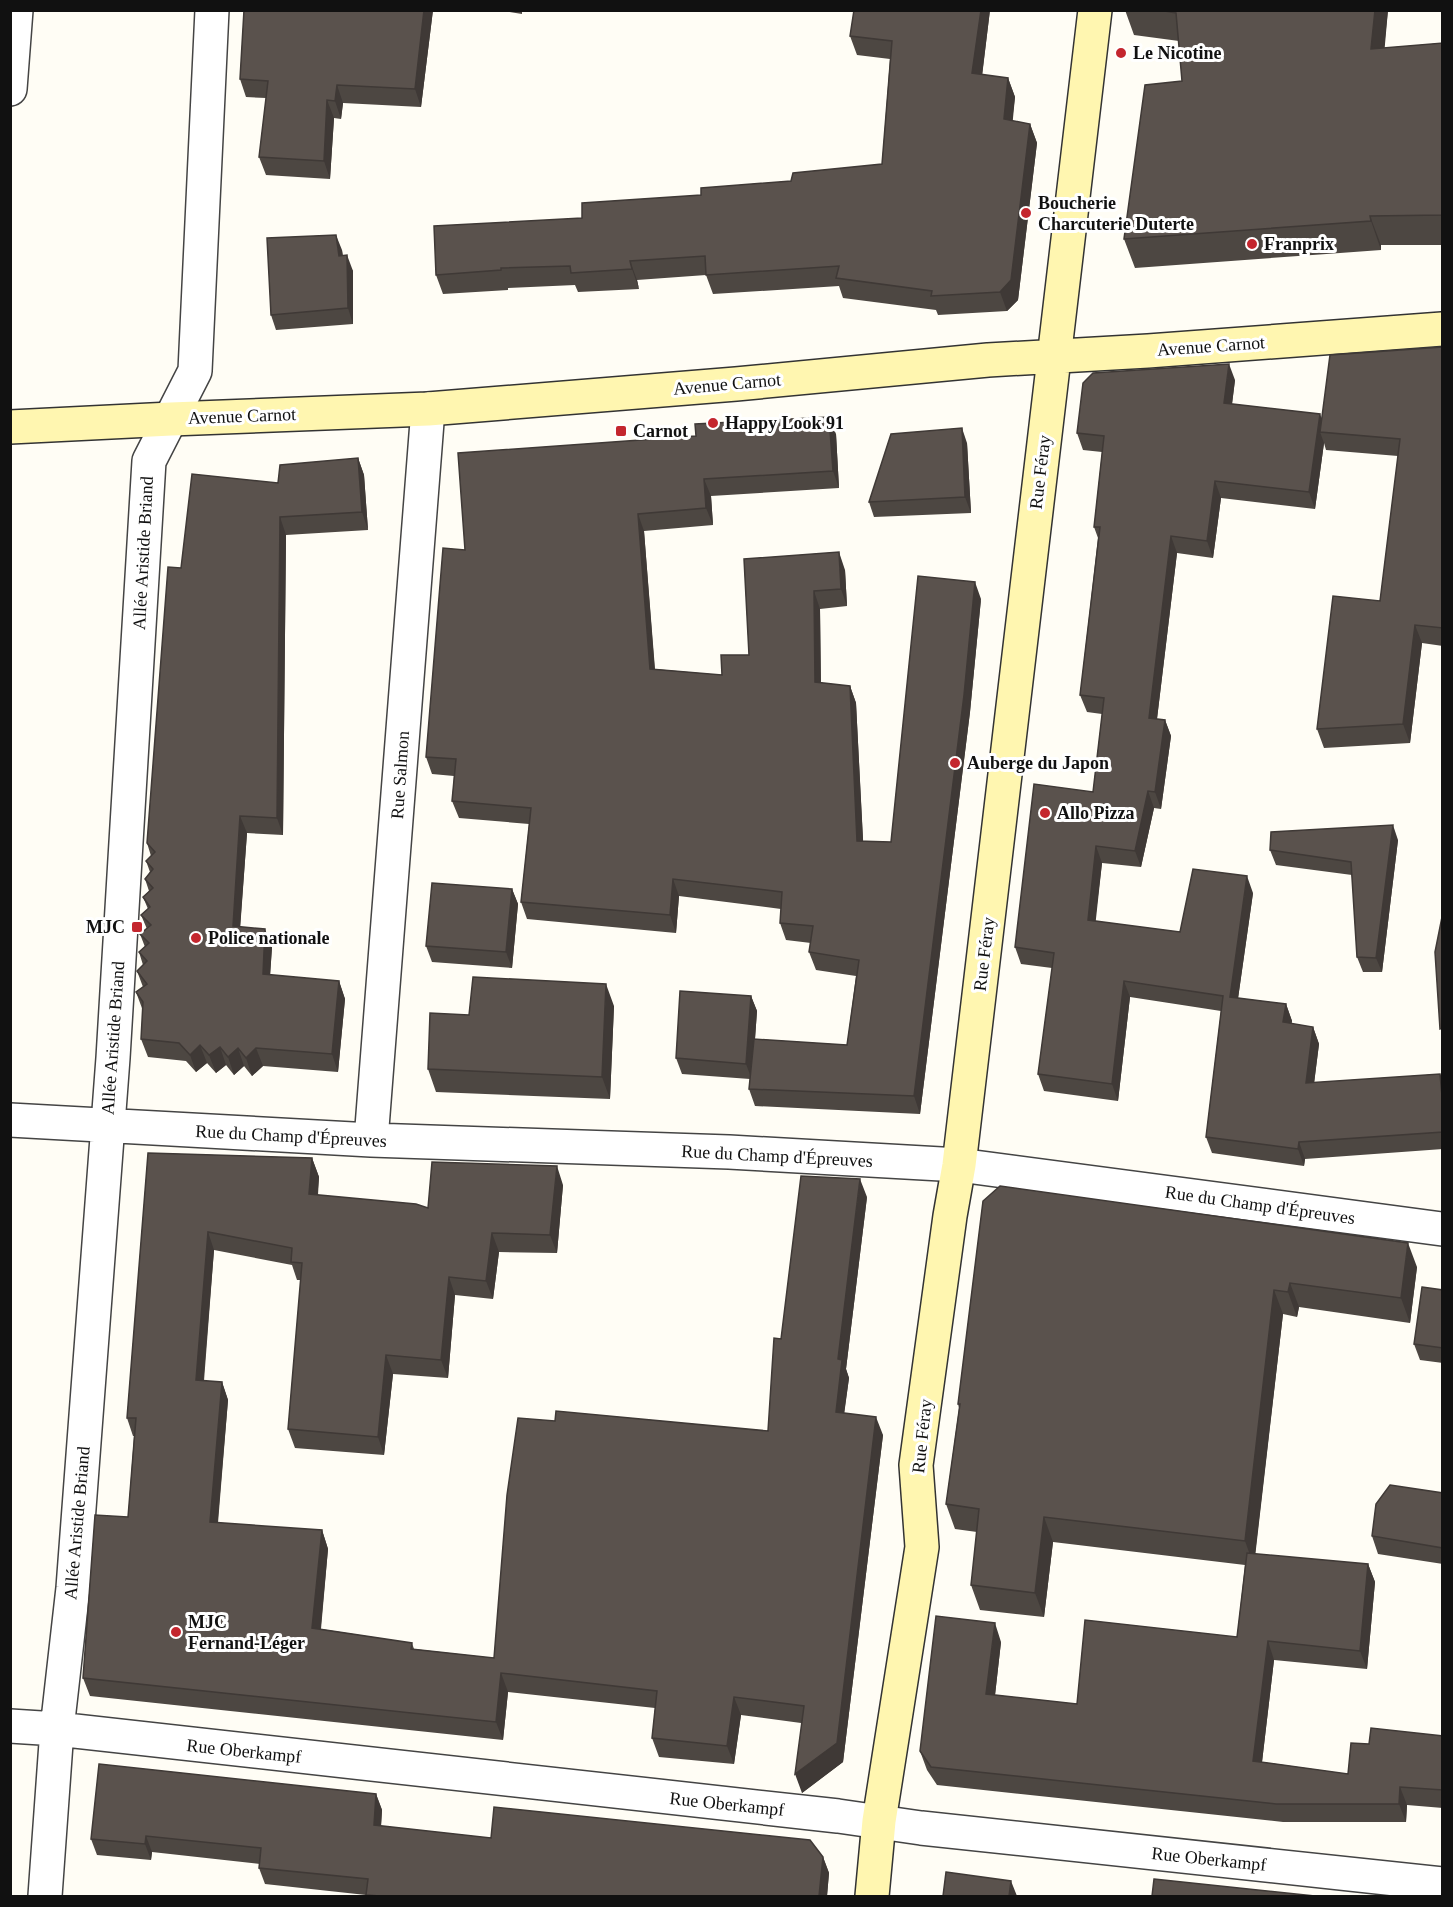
<svg xmlns="http://www.w3.org/2000/svg" width="1453" height="1907" font-family="'Times New Roman',serif">
  <style>
    .lines { fill: none; stroke-linecap: round; stroke-linejoin: round }
    .street-casing { stroke: #444; stroke-width: 36 }
    .secondary-casing { stroke: #333; stroke-width: 36 }
    .street { stroke: #fff; stroke-width: 33 }
    .secondary { stroke: #fff6b0; stroke-width: 33 }
    .wall { fill: #4d4742 }
    .shaded-wall { fill: #3f3936 }
    .building { fill: #5a524d; stroke: #3f3936; stroke-width: 1.5 }
    .poi-dot { fill: #c4262e; stroke: #fff; stroke-width: 2 }
    .labels { text-anchor: middle; dominant-baseline: central; stroke-width: 6; stroke-linejoin: round; paint-order: stroke }
    .poi-label { font-size: 18px; font-weight: bold; fill: #111; stroke: #fff; text-anchor: start }
    .street-label { font-size: 18px; fill: #111; stroke: #fff }
  </style>
  <rect width="100%" height="100%" fill="#fffdf5"/>
  <g class="lines">
    <defs>
      <path id="street" d="M10,89L16,10
        M10,1120L371,1140L729,1152L959,1165L1442,1229
        M371,1140L428,409
        M10,1726L57,1729L838,1816L921,1828L1442,1884
        M45,1896L57,1729L73,1588L113,1058L149,461L195,371L212,10"/>
      <path id="secondary" d="M10,427L171,419L428,409L736,384L988,360L1148,351L1442,329
        M872,1896L879,1821L922,1547L916,1465L950,1216L959,1165L1095,10"/>
    </defs>
    <use href="#street" class="street-casing"/>
    <use href="#secondary" class="secondary-casing"/>
    <use href="#street" class="street"/>
    <use href="#secondary" class="secondary"/>
  </g>
  <path class="wall" d="M244,10H433L421,107L343,103L341,119L334,118L330,179L266,175L259,157L266,98L246,97L240,79Z
    M497,10H522V14Z
    M854,10H990L982,75L1008,78L1015,97L1012,121L1030,124L1037,143L1018,300L1007,311L938,315L936,310L843,298L839,286L713,294L706,275L637,280L639,289L578,292L575,285L508,288V290L443,294L436,275L582,218L701,195L791,181L882,164L890,59L857,55L850,36Z
    M1125,10H1388L1384,48L1443,43V245H1381V250L1135,268L1124,239L1182,81L1179,41L1134,35Z
    M342,250L343,256L353,271V324L276,330L271,315Z
    M1443,347V646L1422,643L1410,743L1324,748L1317,729L1380,601L1398,456L1326,450L1324,443L1315,509L1221,498L1213,558L1177,553L1157,719L1165,720L1171,736L1161,809L1154,808L1141,867L1102,863L1095,921L1180,932L1253,893L1238,998L1286,1004L1292,1021L1291,1024L1313,1027L1319,1044L1314,1083L1440,1074L1443,1080V1149L1305,1159L1304,1166L1212,1153L1206,1137L1221,1011L1130,997L1118,1101L1044,1091L1038,1074L1052,968L1021,964L1015,947L1093,792L1102,714L1087,712L1080,695L1098,538L1094,527L1102,452L1083,450L1077,433L1235,380L1232,404L1320,414L1321,419Z
    M836,434L839,488L711,496L713,525L644,531L655,669L722,675L749,655L744,559L845,570L847,606L820,609L821,683L850,686L856,703L863,841L891,842L981,599L970,712L920,1114L755,1106L749,1089L750,1079L682,1074L676,1058L751,996L757,1011L755,1039L847,1045L856,976L816,970L809,952L811,943L786,940L780,923L781,909L679,896L676,933L527,919L521,902L529,824L459,818L452,801L454,776L432,774L426,757L465,550Z
    M967,443L971,513L874,517L869,502Z
    M358,458L364,475L368,530L286,535L283,835L247,833L240,927L272,947L270,975L339,981L345,999L338,1072L263,1066L252,1076L244,1066L234,1075L226,1065L216,1073L207,1063L196,1072L186,1061L148,1057L141,1039L143,1011L136,992L143,987L137,971L143,965L139,952L145,947L140,934L147,929L141,915L148,909L143,897L149,891L145,879L150,872L146,861L151,856L147,843L181,568L278,483Z
    M1398,840L1382,972H1363L1357,957L1352,875L1276,865L1270,850Z
    M512,889L518,904L512,968L432,962L426,946Z
    M614,1006L610,1099L436,1092L428,1069L469,1015Z
    M148,1153L312,1158L319,1177L318,1195L428,1208L563,1185L557,1253L499,1252L493,1299L455,1295L448,1378L393,1374L384,1455L295,1448L288,1429L301,1280H297L292,1265L214,1250L204,1381L222,1382L228,1400L218,1523L322,1530L328,1549L321,1629L412,1643L414,1649L494,1658L555,1421L768,1431L781,1339L867,1197L846,1369L849,1378L844,1413L883,1435L843,1762L802,1793L801,1723L741,1715L734,1764L659,1757L652,1738L655,1708L508,1692L503,1740L90,1696L83,1678L128,1517L134,1436H133L127,1418Z
    M983,1201L1417,1267L1410,1323L1299,1307L1297,1317L1283,1314L1255,1554L1368,1564L1375,1582L1367,1669L1274,1660L1262,1762L1348,1774L1369,1744L1443,1736V1808L1407,1805L1406,1822H1283L937,1785L927,1770L920,1751L1001,1642L995,1695L1077,1704L1237,1637L1245,1565L1053,1542L1044,1617L980,1610L971,1585L977,1532L955,1529L946,1504L959,1408L958,1404Z
    M1443,1290V1363L1420,1360L1414,1344Z
    M1443,1493V1564L1378,1554L1372,1536Z
    M376,1794L382,1810L381,1826L491,1838L823,1857L829,1873L827,1896H366V1895L265,1884L259,1868L260,1864L152,1852L151,1860L97,1855L91,1839Z"/>
  <path class="shaded-wall" d="M424,10H433L421,107L415,89Z
    M981,10H990L980,93L972,73Z
    M1375,10H1388L1382,78L1371,49Z
    M1008,78L1015,97L1011,139L1004,119Z
    M337,85L343,103L341,119L335,101Z
    M327,100L334,118L330,179L324,161Z
    M1030,124L1037,143L1018,300L1007,311L1000,292Z
    M1370,216L1381,245V250L1371,221Z
    M336,235L342,250L344,271L339,256Z
    M347,255L353,271V324L348,308Z
    M630,261L637,280L639,289L632,269Z
    M1229,364L1235,380L1230,420L1224,403Z
    M1320,414L1326,431L1320,432L1324,443L1315,509L1309,492Z
    M829,417L836,434L839,488L833,471Z
    M962,428L967,443L971,513L965,497Z
    M358,458L364,475L368,530L362,512Z
    M704,479L711,496L713,525L706,508Z
    M1215,481L1221,498L1213,558L1207,541Z
    M638,514L644,531L656,686L650,669Z
    M280,517L286,535L283,835L277,818Z
    M1171,536L1177,553L1155,735L1149,718Z
    M839,552L845,570L847,606L841,589Z
    M975,582L981,599L970,712L920,1114L914,1096Z
    M814,591L820,609L821,700L815,682Z
    M1415,625L1422,643L1410,743L1403,724Z
    M850,686L856,703L864,858L857,841Z
    M1165,720L1171,736L1161,809L1155,792Z
    M1148,791L1154,808L1141,867L1135,851Z
    M240,816L247,833L239,944L233,926Z
    M1393,825L1398,840L1382,972L1376,958Z
    M1096,846L1102,863L1094,937L1088,920Z
    M1247,876L1253,893L1236,1013L1230,997Z
    M673,879L679,896L676,933L670,915Z
    M512,889L518,904L512,968L506,952Z
    M265,929L272,947L269,992L263,974Z
    M339,981L345,999L338,1072L332,1054Z
    M1124,981L1130,997L1118,1101L1112,1084Z
    M606,984L614,1006L610,1099L602,1077Z
    M751,996L757,1011L752,1080L746,1064Z
    M1286,1004L1292,1021L1289,1039L1283,1022Z
    M1313,1027L1319,1044L1312,1100L1306,1083Z
    M200,1045L207,1063L196,1072L190,1055Z
    M220,1047L226,1065L216,1073L209,1055Z
    M238,1048L244,1066L234,1075L228,1057Z
    M256,1048L263,1066L252,1076L246,1058Z
    M1440,1074L1443,1080V1107Z
    M1299,1142L1305,1159L1304,1166L1298,1149Z
    M312,1158L319,1177L316,1212L309,1194Z
    M557,1166L563,1185L557,1253L550,1235Z
    M860,1179L867,1197L846,1369L849,1378L842,1430L836,1412L838,1359Z
    M208,1232L214,1250L202,1398L196,1380Z
    M492,1233L499,1252L493,1299L486,1281Z
    M1408,1243L1417,1267L1410,1323L1401,1298Z
    M449,1277L455,1295L448,1378L441,1360Z
    M1290,1283L1299,1307L1297,1317L1288,1292Z
    M1274,1290L1283,1314L1254,1566L1245,1541Z
    M386,1355L393,1374L384,1455L378,1437Z
    M222,1382L228,1400L216,1541L210,1522Z
    M876,1417L883,1435L843,1762L802,1793L795,1774Z
    M1044,1517L1053,1542L1044,1617L1035,1593Z
    M322,1530L328,1549L319,1646L312,1628Z
    M1368,1564L1375,1582L1367,1669L1360,1651Z
    M995,1623L1001,1642L993,1713L986,1694Z
    M1268,1641L1274,1660L1260,1779L1253,1761Z
    M501,1673L508,1692L503,1740L496,1722Z
    M734,1697L741,1715L734,1764L727,1746Z
    M1400,1787L1407,1805L1406,1822L1399,1804Z
    M376,1794L382,1810L380,1842L374,1825Z
    M146,1836L152,1852L151,1860L145,1844Z
    M823,1857L829,1873L827,1896H819Z
    M1011,1881L1017,1896H1009Z"/>
  <path class="building" d="M244,10H424L415,89L337,85L335,101L327,100L324,161L259,157L268,81L240,79Z
    M854,10H981L972,73L1008,78L1004,119L1030,124L1011,280L1000,292L931,296L932,291L836,278L839,266L706,275L705,256L630,261L632,269L571,273L570,266L501,268V270L436,275L434,226L582,218V203L701,195V188L791,181L793,173L882,164L892,41L850,36Z
    M1159,10H1375L1371,49L1443,43V215L1370,216L1371,221L1124,239L1145,85L1182,81L1176,13Z
    M336,235L339,256L347,255L348,308L271,315L267,238Z
    M1443,347V628L1415,625L1403,724L1317,729L1333,596L1380,601L1400,439L1320,432L1330,355Z
    M1229,364L1224,403L1320,414L1309,492L1215,481L1207,541L1171,536L1149,718L1165,720L1155,792L1148,791L1135,851L1096,846L1088,920L1180,932L1193,869L1247,876L1230,997L1286,1004L1283,1022L1313,1027L1306,1083L1440,1074L1443,1107V1132L1299,1142L1298,1149L1206,1137L1223,996L1124,981L1112,1084L1038,1074L1054,953L1015,947L1034,784L1093,792L1104,698L1080,695L1100,527H1094L1104,436L1077,433L1083,383L1093,373Z
    M829,417L833,471L704,479L706,508L638,514L650,669L722,675L721,655H749L744,559L839,552L841,589L814,591L815,682L850,686L857,841L891,842L918,576L975,582L964,695L914,1096L749,1089L754,1039L847,1045L859,960L809,952L813,926L780,923L782,892L673,879L670,915L521,902L531,808L452,801L456,759L426,757L443,548L465,550L458,453L696,436L695,424Z
    M962,428L965,497L869,502L891,434Z
    M358,458L362,512L280,517L277,818L240,816L233,926L265,929L263,974L339,981L332,1054L256,1048L246,1058L238,1048L228,1057L220,1047L209,1055L200,1045L190,1055L179,1043L141,1039L143,1002L136,992L147,984L137,971L147,961L139,952L149,943L140,934L151,925L141,915L150,907L143,897L153,888L145,879L153,869L146,861L155,852L147,843L168,567L181,568L192,474L278,483L280,465Z
    M1393,825L1376,958L1357,957L1351,862L1270,850L1271,832Z
    M432,883L512,889L506,952L426,946Z
    M1443,912V1028L1440,1029L1435,952Z
    M473,977L606,984L602,1077L428,1069L430,1013L469,1015Z
    M680,991L751,996L746,1064L676,1058Z
    M148,1153L312,1158L309,1194L416,1204L428,1208L432,1162L557,1166L550,1235L492,1233L486,1281L449,1277L441,1360L386,1355L378,1437L288,1429L302,1263L291,1262L292,1248L208,1232L196,1380L222,1382L210,1522L322,1530L312,1628L412,1643L411,1649L494,1658L507,1495L518,1418L555,1421L556,1411L768,1431L774,1338L781,1339L801,1176L860,1179L838,1359L842,1360L836,1412L876,1417L837,1743L795,1774L804,1706L734,1697L727,1746L652,1738L657,1691L501,1673L496,1722L83,1678L95,1515L128,1517L136,1418H127Z
    M1000,1186L1408,1243L1401,1298L1290,1283L1288,1292L1274,1290L1245,1541L1044,1517L1035,1593L971,1585L979,1509L946,1504L960,1404H958L983,1201Z
    M1422,1287L1443,1290V1348L1414,1344Z
    M1390,1485L1443,1493V1548L1372,1536L1376,1504Z
    M1247,1553L1368,1564L1360,1651L1268,1641L1253,1761L1348,1774L1351,1743L1369,1744L1371,1728L1443,1736V1790L1400,1787L1399,1804H1276L931,1767L920,1751L936,1616L995,1623L986,1694L1077,1704L1085,1620L1237,1637Z
    M99,1764L376,1794L374,1825L491,1838L494,1807L810,1840L823,1857L819,1896H380L366,1895L368,1879L259,1868L261,1848L146,1836L145,1844L91,1839Z
    M946,1872L1011,1881L1009,1896H943Z
    M1154,1879L1315,1896H1152Z"/>
  <g class="poi-dot">
    <circle cx="1121" cy="53" r="6"/>
    <circle cx="1026" cy="213" r="6"/>
    <circle cx="1252" cy="244" r="6"/>
    <circle cx="713" cy="423" r="6"/>
    <rect x="615" y="425" width="12" height="12" rx="3"/>
    <circle cx="955" cy="763" r="6"/>
    <circle cx="1045" cy="813" r="6"/>
    <rect x="131" y="921" width="12" height="12" rx="3"/>
    <circle cx="196" cy="938" r="6"/>
    <circle cx="176" cy="1632" r="6"/>
  </g>
  <g class="labels">
    <g class="poi-label">
      <text x="1133" y="53">Le Nicotine</text>
      <text x="1038" y="203">Boucherie<tspan x="1038" dy="21">Charcuterie Duterte</tspan></text>
      <text x="1264" y="244">Franprix</text>
      <text x="725" y="423">Happy Look 91</text>
      <text x="633" y="431">Carnot</text>
      <text x="967" y="763">Auberge du Japon</text>
      <text x="1057" y="813">Allo Pizza</text>
      <text x="125" y="927" text-anchor="end">MJC</text>
      <text x="208" y="938">Police nationale</text>
      <text x="188" y="1622">MJC<tspan x="188" dy="21">Fernand-Léger</tspan></text>
    </g>
    <g class="street-label">
      <text transform="translate(1211 346) rotate(-4)">Avenue Carnot</text>
      <text transform="translate(727 384) rotate(-5)">Avenue Carnot</text>
      <text transform="translate(242 416) rotate(-2)">Avenue Carnot</text>
      <text transform="translate(1040 472) rotate(-83)">Rue Féray</text>
      <text transform="translate(143 553) rotate(-87)">Allée Aristide Briand</text>
      <text transform="translate(400 775) rotate(-86)">Rue Salmon</text>
      <text transform="translate(984 954) rotate(-83)">Rue Féray</text>
      <text transform="translate(113 1038) rotate(-86)">Allée Aristide Briand</text>
      <text transform="translate(291 1136) rotate(3)">Rue du Champ d'Épreuves</text>
      <text transform="translate(777 1156) rotate(3)">Rue du Champ d'Épreuves</text>
      <text transform="translate(1260 1205) rotate(8)">Rue du Champ d'Épreuves</text>
      <text transform="translate(922 1436) rotate(-84)">Rue Féray</text>
      <text transform="translate(77 1523) rotate(-85)">Allée Aristide Briand</text>
      <text transform="translate(244 1751) rotate(6)">Rue Oberkampf</text>
      <text transform="translate(727 1804) rotate(6)">Rue Oberkampf</text>
      <text transform="translate(1209 1859) rotate(6)">Rue Oberkampf</text>
    </g>
  </g>
  <rect width="1453" height="1907" fill="none" stroke="#111111" stroke-width="24"/>
</svg>
